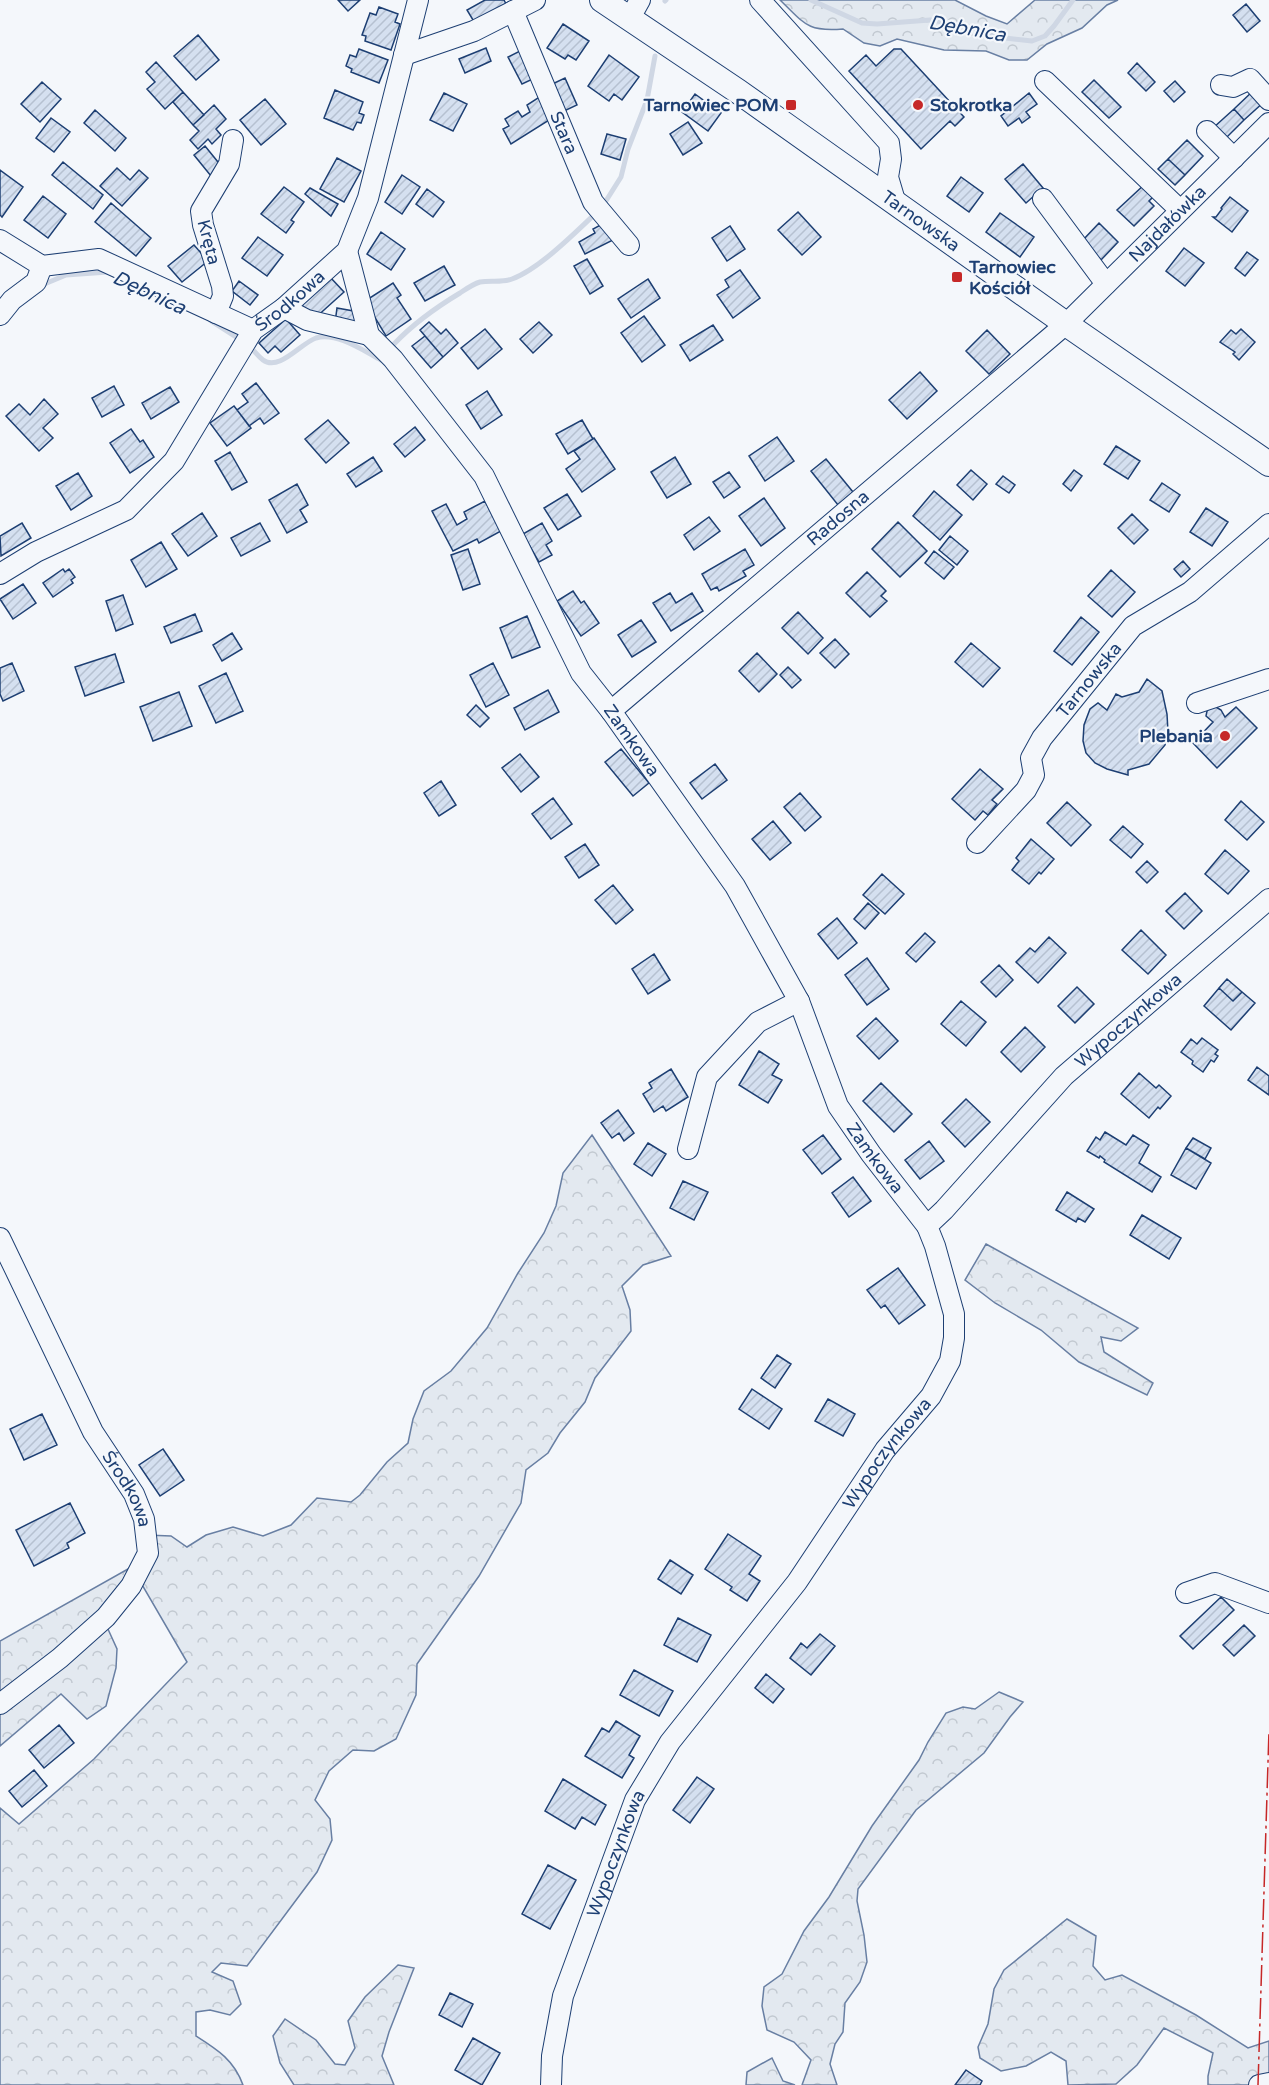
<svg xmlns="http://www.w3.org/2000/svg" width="1269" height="2085" font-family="'Varela Round',sans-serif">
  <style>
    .forest { fill: url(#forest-crowns); stroke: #687fa3; stroke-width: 1.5 }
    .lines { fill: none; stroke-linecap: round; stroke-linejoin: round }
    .stream { stroke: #cfd7e4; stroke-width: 5 }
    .building { fill: url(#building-hatch); stroke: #1d3f73; stroke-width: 1.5 }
    .minor-casing { stroke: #1d3f73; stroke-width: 22 }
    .major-casing { stroke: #1d3f73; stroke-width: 26 }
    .minor { stroke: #f4f7fb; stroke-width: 20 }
    .major { stroke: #f4f7fb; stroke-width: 24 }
    .power { stroke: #c62828; stroke-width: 1.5; stroke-dasharray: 21 4.5 3 4.5; stroke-linecap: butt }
    .poi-dot { fill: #c62828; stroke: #f4f7fb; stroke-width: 2 }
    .labels { text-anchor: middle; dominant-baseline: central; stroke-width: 4.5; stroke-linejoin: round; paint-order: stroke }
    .poi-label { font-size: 18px; font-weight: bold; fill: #1d3f73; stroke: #f4f7fb; text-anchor: end }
    .street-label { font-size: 18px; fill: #1d3f73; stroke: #f4f7fb }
    .water-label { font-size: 20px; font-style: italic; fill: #1d3f73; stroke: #f4f7fb }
  </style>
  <defs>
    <pattern id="forest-crowns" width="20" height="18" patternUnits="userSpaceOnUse" patternTransform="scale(1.5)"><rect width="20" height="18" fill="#e3e9f0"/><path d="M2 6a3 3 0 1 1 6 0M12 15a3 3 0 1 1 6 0" fill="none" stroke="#c2c9d1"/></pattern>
    <pattern id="building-hatch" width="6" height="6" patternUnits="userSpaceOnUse" patternTransform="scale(1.5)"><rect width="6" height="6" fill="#d5e0f0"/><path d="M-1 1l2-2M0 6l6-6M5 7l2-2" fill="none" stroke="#b6c1d1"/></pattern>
  </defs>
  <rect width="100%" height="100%" fill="#f4f7fb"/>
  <path class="forest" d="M780,0H955L986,16L1007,24L1035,0H1118L1107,5L1082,28L1047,44L1027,60H1009L986,51L944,50L897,39L880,46L864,43L843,29C807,32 805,24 780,0Z
    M592,1135L671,1256L643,1265L622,1286L630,1310L631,1331L595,1378L585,1402L560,1433L548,1453L526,1470L521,1503L479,1576L417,1664L416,1695L396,1739L374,1751L353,1750L329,1771L315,1800L330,1819L332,1840L317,1872L247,1966L221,1963L212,1972L233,1981L241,2004L230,2015L210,2010L196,2012V2036C218,2050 234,2060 243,2085H0V1808L19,1824L94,1759L187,1662L137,1576L102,1616L117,1649L116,1668L106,1706L87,1719L61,1694L0,1746V1641L144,1560L146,1535L171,1536L187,1547L206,1535L233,1527L263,1536L291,1525L317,1498L351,1502L360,1495L387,1462L408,1443L413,1419L424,1391L451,1371L487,1328L518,1273L544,1233L556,1206L563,1173Z
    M986,1244L1138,1328L1121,1341L1101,1337L1104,1352L1153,1383L1147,1395L1079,1362L1041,1330L995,1303L965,1280Z
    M999,1692L1023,1702L1010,1717L984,1753L916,1810L858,1889L857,1901L864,1935L867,1962L860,1982L845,2003L843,2032L835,2044L830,2064L837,2085H802L811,2060L794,2042L767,2030L762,2006L764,1987L782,1974L804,1931L829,1897L872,1826L919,1760L928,1742L946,1713L963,1707L975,1709Z
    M1067,1919L1096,1936L1093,1966L1105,1980L1122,1975L1196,2015L1248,2048L1269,2041V2085H1208V2076L1213,2053L1164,2028L1137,2065L1116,2084L1068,2085L1066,2061L1051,2052L1026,2066L1001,2071L980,2058L978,2047L988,2024L994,1989L1004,1970Z
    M398,1965L414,1968L389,2032L382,2056L394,2085H294L280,2063L273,2036L285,2019L316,2040L335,2064L345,2065L355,2048L348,2021L365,1997Z
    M772,2058L783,2081L795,2085H746L747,2072Z"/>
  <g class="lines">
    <path class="stream" d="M811,0L862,23L877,24L930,20L963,25L1005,38L1032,41L1045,36L1054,26L1073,0
      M665,1L666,0
      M604,204L621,177L628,149L647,100L655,56
      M42,285L66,275L108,272
      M211,321L236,337
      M394,344C414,323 435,308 460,293C466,289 473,284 480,282C491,280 502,283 512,279C539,269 575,233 596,213
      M253,350C256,353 259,357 263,360C279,372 301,343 316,338C337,332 364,351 381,360"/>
  </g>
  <path class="building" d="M338,0H360L348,11Z
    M485,0H504L507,6L476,25L467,10Z
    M1246,4L1260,21L1247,32L1233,15Z
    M379,7L398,14L395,22L400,24L391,50L365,41L366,36L362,35L370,13L376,15Z
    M563,24L589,41L576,60L568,55L565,59L547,48Z
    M198,35L219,60L196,80L174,56Z
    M486,48L491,61L465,73L459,59Z
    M359,49L388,60L379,83L351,72L352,69L346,66L350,55L356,57Z
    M894,49H901L964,117L955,126L950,121L921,149L849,71L866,55L876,66Z
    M522,50L535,78L522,84L508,57Z
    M609,55L639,77L622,100L614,94L609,101L588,86Z
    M156,62L183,92L165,109L147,89L155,82L146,72Z
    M1137,63L1155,82L1146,91L1128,73Z
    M565,78L577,105L562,112L550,85Z
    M1094,80L1121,107L1109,118L1082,92Z
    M1175,81L1185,92L1174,102L1164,91Z
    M42,82L61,99L40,122L21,104Z
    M335,90L363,102L359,113L364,115L361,123L357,122L353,130L324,118Z
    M1254,90L1265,101L1244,120L1234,109Z
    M183,92L204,115L193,125L173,102Z
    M444,93L467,104L453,131L430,120Z
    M1029,93L1037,104L1026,112L1030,117L1022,123L1019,118L1008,126L1001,116Z
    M544,94L554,117L511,144L503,129L509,126L505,119L518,111L522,117L530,112L527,105Z
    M695,94L721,113L708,131L682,112Z
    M265,99L286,124L261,145L240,120Z
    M214,105L226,119L216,129L221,135L212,144L208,139L198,149L190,140L199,131L193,125Z
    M1234,109L1244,120L1224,140L1213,128Z
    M95,110L126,138L115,151L84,123Z
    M51,118L70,132L54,152L36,138Z
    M688,122L702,143L683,155L670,134Z
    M607,134L626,139L620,160L601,154Z
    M1187,140L1203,156L1185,175L1168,159Z
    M205,146L222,167L211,176L194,155Z
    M337,158L361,171L344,202L320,189Z
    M1168,159L1185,175L1175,185L1158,169Z
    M63,162L103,195L93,209L52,175Z
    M1023,164L1043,188L1026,203L1005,179Z
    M117,168L130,180L139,170L148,178L122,206L100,186Z
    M0,170L23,187L2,217L0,215Z
    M402,175L420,187L402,214L385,202Z
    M961,177L983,193L969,212L947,196Z
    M1145,184L1156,194L1149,201L1154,206L1134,226L1117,210Z
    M284,187L304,202L291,220L294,222L286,233L261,214Z
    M310,188L338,204L331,216L305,194Z
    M427,189L444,202L433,217L416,204Z
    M43,196L66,214L48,238L24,220Z
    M1230,197L1248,211L1232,232L1213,217H1216L1222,209L1221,208Z
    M111,203L151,238L136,256L95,222Z
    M798,212L821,237L802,255L778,230Z
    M1000,213L1034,237L1020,257L986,232Z
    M606,222L615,239L585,254L579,242L595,233L593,229Z
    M1099,223L1118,242L1101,260L1082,241Z
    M730,226L745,249L727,261L712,238Z
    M381,232L405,249L391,270L367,254Z
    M258,237L283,255L267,276L242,258Z
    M194,245L208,261L182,282L168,266Z
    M1184,248L1204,263L1185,286L1166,271Z
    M1247,252L1258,260L1245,276L1235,268Z
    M587,259L603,286L590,294L574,266Z
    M444,266L455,285L425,301L414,283Z
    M740,270L760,298L733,318L717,295L729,287L725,280Z
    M330,277L344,292L314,319L301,304Z
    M648,279L660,298L631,318L618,299Z
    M239,281L258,295L250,305L232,291Z
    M393,283L401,295L397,298L411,319L386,336L365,301Z
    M337,308L359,312L362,328L335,323Z
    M644,316L665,345L642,362L621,333Z
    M286,319L300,335L281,352L275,346L268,353L259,343Z
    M429,322L441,334L446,329L458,343L443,357L420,330Z
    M539,322L552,335L533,353L520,339Z
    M713,325L723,340L690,361L680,345Z
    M485,329L502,349L478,369L461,348Z
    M1241,329L1255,342L1239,360L1233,354L1235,352L1220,342L1231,330L1236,334Z
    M987,330L1010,354L989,374L966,351Z
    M425,336L443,357L431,368L412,346Z
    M920,372L937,391L907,419L889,400Z
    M256,383L279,413L264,424L260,418L249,426L237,410L248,402L242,394Z
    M114,386L124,405L102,417L92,398Z
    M170,387L179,402L151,419L142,403Z
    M487,391L502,415L481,429L466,405Z
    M44,399L58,414L43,428L53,438L39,451L6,416L19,404L30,415Z
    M234,406L251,428L227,446L210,423Z
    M328,420L349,443L326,463L305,439Z
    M582,420L593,439L568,454L556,434Z
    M415,427L425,440L405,457L394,444Z
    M131,429L140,442L143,440L154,457L130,473L110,443Z
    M777,437L794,461L765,481L749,456Z
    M594,438L615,469L582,492L566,469L580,459L574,451Z
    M1116,446L1140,461L1128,479L1104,464Z
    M230,452L247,482L232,490L215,461Z
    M373,457L382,471L356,487L347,474Z
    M675,457L691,484L667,498L651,472Z
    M826,459L853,492L838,505L811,471Z
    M971,470L987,484L973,500L957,485Z
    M1074,470L1082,476L1071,491L1063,484Z
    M729,472L740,487L724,498L713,482Z
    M78,473L92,496L71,510L56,486Z
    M1003,476L1015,485L1009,493L996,484Z
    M1162,483L1180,495L1169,512L1150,500Z
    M297,484L308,505L300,510L307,522L287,533L269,500Z
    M934,491L962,515L940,540L913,516Z
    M567,494L581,516L558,530L544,508Z
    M764,498L785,528L761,546L739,516Z
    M485,501L501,531L479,543L477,539L453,551L432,511L446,504L457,525L467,519L464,512Z
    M1206,508L1228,522L1212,546L1190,532Z
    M202,513L217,536L188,556L172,534Z
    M1132,514L1148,530L1134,544L1118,528Z
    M709,517L720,531L694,550L684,535Z
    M898,522L927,551L900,577L872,549Z
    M22,523L31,538L1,556L0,536Z
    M260,523L270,541L241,556L231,538Z
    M542,523L552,541L546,545L552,555L539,562L523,534Z
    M950,536L968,551L957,565L939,550Z
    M161,542L177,569L146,587L131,560Z
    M468,549L480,584L463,590L451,555Z
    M745,549L754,565L743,571L746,576L719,591L717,587L711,590L702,574Z
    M934,551L954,567L944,579L925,563Z
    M1183,561L1190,569L1181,577L1174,569Z
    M63,569L65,572L69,569L75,577L71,580L73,583L53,597L43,583Z
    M1111,570L1135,592L1112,617L1088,596Z
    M867,572L886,591L881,596L887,601L870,617L846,593Z
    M23,584L36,603L13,619L0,599Z
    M573,591L581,603L584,601L599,623L581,636L557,601Z
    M670,593L676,603L692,593L703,611L671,631L653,603Z
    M123,595L133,624L116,631L106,601Z
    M798,612L823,638L808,654L782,628Z
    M195,614L202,631L171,643L164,627Z
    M527,616L540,647L512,658L500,628Z
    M1081,617L1099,632L1072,665L1054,651Z
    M641,620L656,642L632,657L618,635Z
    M232,633L242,649L222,661L213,645Z
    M835,639L849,654L835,668L820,653Z
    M971,643L1000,668L983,687L955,662Z
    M757,653L777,674L759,692L739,671Z
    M115,654L124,682L85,696L75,667Z
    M12,663L24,691L3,701L0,694V668Z
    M493,663L509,695L486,707L470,675Z
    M788,667L801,680L792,688L780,675Z
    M226,673L243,711L216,723L199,686Z
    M1147,679L1162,691L1167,714L1168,732L1165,745L1149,764L1128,770V775L1107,769L1095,763L1086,753L1083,741L1084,725L1090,709L1098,703L1107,710L1116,694L1122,697L1139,692Z
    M548,690L559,712L525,730L514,708Z
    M179,692L192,726L153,741L140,707Z
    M476,705L489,718L480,727L467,715Z
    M1216,707L1221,710L1225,717L1236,707L1257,728L1217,768L1193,743L1213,722L1206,716L1207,711L1209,708Z
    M621,749L649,783L633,796L605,762Z
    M520,754L539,777L521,792L502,768Z
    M715,764L727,780L702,799L690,783Z
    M980,769L1003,789L992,800L997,804L988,815L983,811L975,820L952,799Z
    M441,781L456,805L439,816L424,793Z
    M800,793L821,817L805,831L784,807Z
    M553,798L572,824L551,839L532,814Z
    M1241,801L1264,822L1247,840L1225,820Z
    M1067,802L1091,825L1071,846L1047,823Z
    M773,821L791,843L770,860L752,839Z
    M1123,826L1143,844L1131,858L1110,840Z
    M1031,839L1054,859L1041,874L1039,872L1029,884L1012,870L1019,861L1016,858Z
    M585,844L599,865L579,878L565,857Z
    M1225,850L1249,871L1228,894L1205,874Z
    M1147,861L1158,872L1147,883L1136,872Z
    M882,874L904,894L885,914L863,895Z
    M613,885L633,910L616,924L595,900Z
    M1185,893L1202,911L1184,929L1166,911Z
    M868,903L879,913L865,929L854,919Z
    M837,918L857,943L838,959L818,934Z
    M1141,930L1166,955L1148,974L1122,950Z
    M925,933L935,942L916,962L906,953Z
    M1049,937L1066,953L1038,983L1016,962L1030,948L1035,952Z
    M654,954L670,980L648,994L632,969Z
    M867,958L889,989L867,1005L845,975Z
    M999,965L1013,980L996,997L981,982Z
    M1227,979L1242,992L1233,1001L1219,988Z
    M1077,987L1094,1004L1075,1023L1058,1006Z
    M1219,988L1233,1001L1242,992L1255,1003L1231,1030L1204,1006Z
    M961,1001L986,1022L966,1046L941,1024Z
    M876,1018L898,1041L879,1059L857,1036Z
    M1025,1027L1045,1047L1021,1072L1001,1052Z
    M1202,1038L1218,1050L1215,1054L1218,1056L1214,1062L1211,1060L1203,1072L1192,1064L1193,1061L1181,1052L1191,1039L1197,1044Z
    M759,1051L779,1064L772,1075L782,1080L768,1103L739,1085Z
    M1257,1067L1269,1076V1095L1248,1080Z
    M671,1069L688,1097L666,1111L663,1106L654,1112L643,1094L652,1088L649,1083Z
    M1139,1073L1156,1088L1159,1085L1171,1096L1160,1109L1158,1107L1149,1118L1121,1094Z
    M881,1083L912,1114L894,1132L863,1101Z
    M966,1099L990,1122L965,1147L942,1123Z
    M618,1110L634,1133L624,1141L619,1133L612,1138L601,1123Z
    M1105,1132L1126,1145L1133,1135L1149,1145L1139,1163L1161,1177L1152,1192L1104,1162L1105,1160L1100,1156L1099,1158L1087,1151L1096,1137L1100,1140Z
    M823,1135L841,1159L822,1174L803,1150Z
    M1193,1138L1211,1148L1205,1159L1186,1148Z
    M929,1141L944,1161L920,1179L905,1160Z
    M648,1143L666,1154L652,1176L634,1164Z
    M1186,1148L1211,1163L1196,1189L1171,1175Z
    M853,1177L871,1201L849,1217L832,1193Z
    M683,1181L708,1192L694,1220L670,1208Z
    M1067,1192L1094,1209L1085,1222L1078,1218L1076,1222L1056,1210Z
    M1142,1215L1181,1238L1169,1259L1130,1235Z
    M898,1268L925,1305L899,1324L885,1305L881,1308L867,1290Z
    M777,1355L791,1364L775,1388L761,1378Z
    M752,1389L782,1409L769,1429L739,1409Z
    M828,1399L855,1414L843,1436L815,1421Z
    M42,1414L57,1445L24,1460L10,1429Z
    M163,1449L184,1480L160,1496L139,1465Z
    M70,1503L85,1533L67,1543L69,1548L34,1566L16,1530Z
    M728,1534L761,1556L749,1574L760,1581L747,1601L730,1590L732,1587L705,1569Z
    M670,1560L693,1575L681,1594L658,1579Z
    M1221,1597L1234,1610L1193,1649L1180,1636Z
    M678,1618L711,1635L697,1662L664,1645Z
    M1244,1625L1255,1636L1234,1656L1223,1645Z
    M820,1634L835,1646L811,1675L790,1658L801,1643L807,1648Z
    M634,1670L673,1691L659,1716L620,1695Z
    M766,1674L784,1689L773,1703L755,1688Z
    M616,1721L640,1736L629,1755L634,1758L622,1778L585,1756L602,1728L609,1732Z
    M59,1725L74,1743L44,1768L29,1750Z
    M34,1770L47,1786L22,1807L9,1791Z
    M697,1777L714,1789L690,1823L673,1810Z
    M563,1779L606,1805L595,1825L582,1817L575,1829L545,1811Z
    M548,1865L576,1880L550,1929L522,1914Z
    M450,1993L473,2004L462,2027L439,2015Z
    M473,2038L500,2053L482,2085L455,2070Z
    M966,2070L982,2081L980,2085H955Z"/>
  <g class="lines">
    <defs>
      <g id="minor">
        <path d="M760,0L889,143L891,159L888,177L896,204"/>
        <path id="s1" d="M513,11L593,202L629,245"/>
        <path d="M630,18L640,0"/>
        <path d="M404,55L474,31L535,0"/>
        <path d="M1045,81L1180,210"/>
        <path d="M1221,85L1233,87L1250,79L1269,100"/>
        <path d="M1207,131L1234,158"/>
        <path d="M1043,199L1106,284"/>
        <path d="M0,240L42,266L99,259L253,330"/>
        <path id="s2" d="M347,251L369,335L393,359L484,476L581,673L611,711L735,886L799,1001L838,1106L871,1154L927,1226"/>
        <path d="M284,308L307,320L369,335"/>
        <path d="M216,313L223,296L222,286L203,225L201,211L229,164L233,140"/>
        <path d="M0,315L12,300L36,282L42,266"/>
        <path id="s3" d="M0,574L36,552L126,510L174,461L253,330L284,308L347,251L368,198L418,0"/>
        <path d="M1197,703L1269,679"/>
        <path id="s4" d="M611,711L1066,324L1269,123"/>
        <path id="s5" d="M977,843L1026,790L1034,775L1031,758L1042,738L1133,626L1190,592L1269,524"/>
        <path d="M688,1149L707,1077L758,1022L799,1001"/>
        <path id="s6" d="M0,1238L93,1432L134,1494L144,1519L148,1553L131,1586L106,1617L60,1658L0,1704"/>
        <path d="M1186,1593L1215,1583L1269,1603"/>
        <path id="s7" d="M551,2085L552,2056L563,1996L635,1800L670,1742L797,1582L885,1450L931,1396L950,1361L954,1338V1314L935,1246L927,1226L944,1210L1064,1076L1269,899"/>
        <path d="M1259,2085L1269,2083"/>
      </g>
      <g id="major">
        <path id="s8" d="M602,0L739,92L1066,324L1269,464"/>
      </g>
    </defs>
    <use href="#minor" class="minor-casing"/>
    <use href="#major" class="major-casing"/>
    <use href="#minor" class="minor"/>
    <use href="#major" class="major"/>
    <path class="power" d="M1258,2085L1269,1730"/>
  </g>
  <g class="poi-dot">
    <rect x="785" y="99" width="12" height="12" rx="3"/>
    <circle cx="918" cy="105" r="6"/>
    <rect x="951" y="271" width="12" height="12" rx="3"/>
    <circle cx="1225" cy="736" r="6"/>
  </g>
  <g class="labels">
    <g class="poi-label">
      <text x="779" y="105">Tarnowiec POM</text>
      <text x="930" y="105" text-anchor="start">Stokrotka</text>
      <text x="969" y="267" text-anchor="start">Tarnowiec<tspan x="969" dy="21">Kościół</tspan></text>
      <text x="1213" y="736">Plebania</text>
    </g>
    <g class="street-label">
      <text stroke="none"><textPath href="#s1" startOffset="132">Stara</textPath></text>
      <text stroke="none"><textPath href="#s8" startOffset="388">Tarnowska</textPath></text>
      <text stroke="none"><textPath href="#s4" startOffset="740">Najdałówka</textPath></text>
      <text transform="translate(209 242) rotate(75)">Kręta</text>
      <text stroke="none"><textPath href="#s3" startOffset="410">Środkowa</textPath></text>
      <text stroke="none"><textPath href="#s4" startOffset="298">Radosna</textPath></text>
      <text stroke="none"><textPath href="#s5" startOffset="204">Tarnowska</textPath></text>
      <text stroke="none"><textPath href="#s2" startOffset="573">Zamkowa</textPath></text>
      <text stroke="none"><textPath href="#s7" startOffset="1268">Wypoczynkowa</textPath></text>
      <text stroke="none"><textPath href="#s2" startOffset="1059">Zamkowa</textPath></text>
      <text stroke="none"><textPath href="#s7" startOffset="728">Wypoczynkowa</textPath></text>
      <text stroke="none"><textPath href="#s6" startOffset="282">Środkowa</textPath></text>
      <text stroke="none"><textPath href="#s7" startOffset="242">Wypoczynkowa</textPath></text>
    </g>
    <g class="water-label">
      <text transform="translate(967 29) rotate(10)">Dębnica</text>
      <text transform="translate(149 293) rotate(25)">Dębnica</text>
    </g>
  </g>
</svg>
